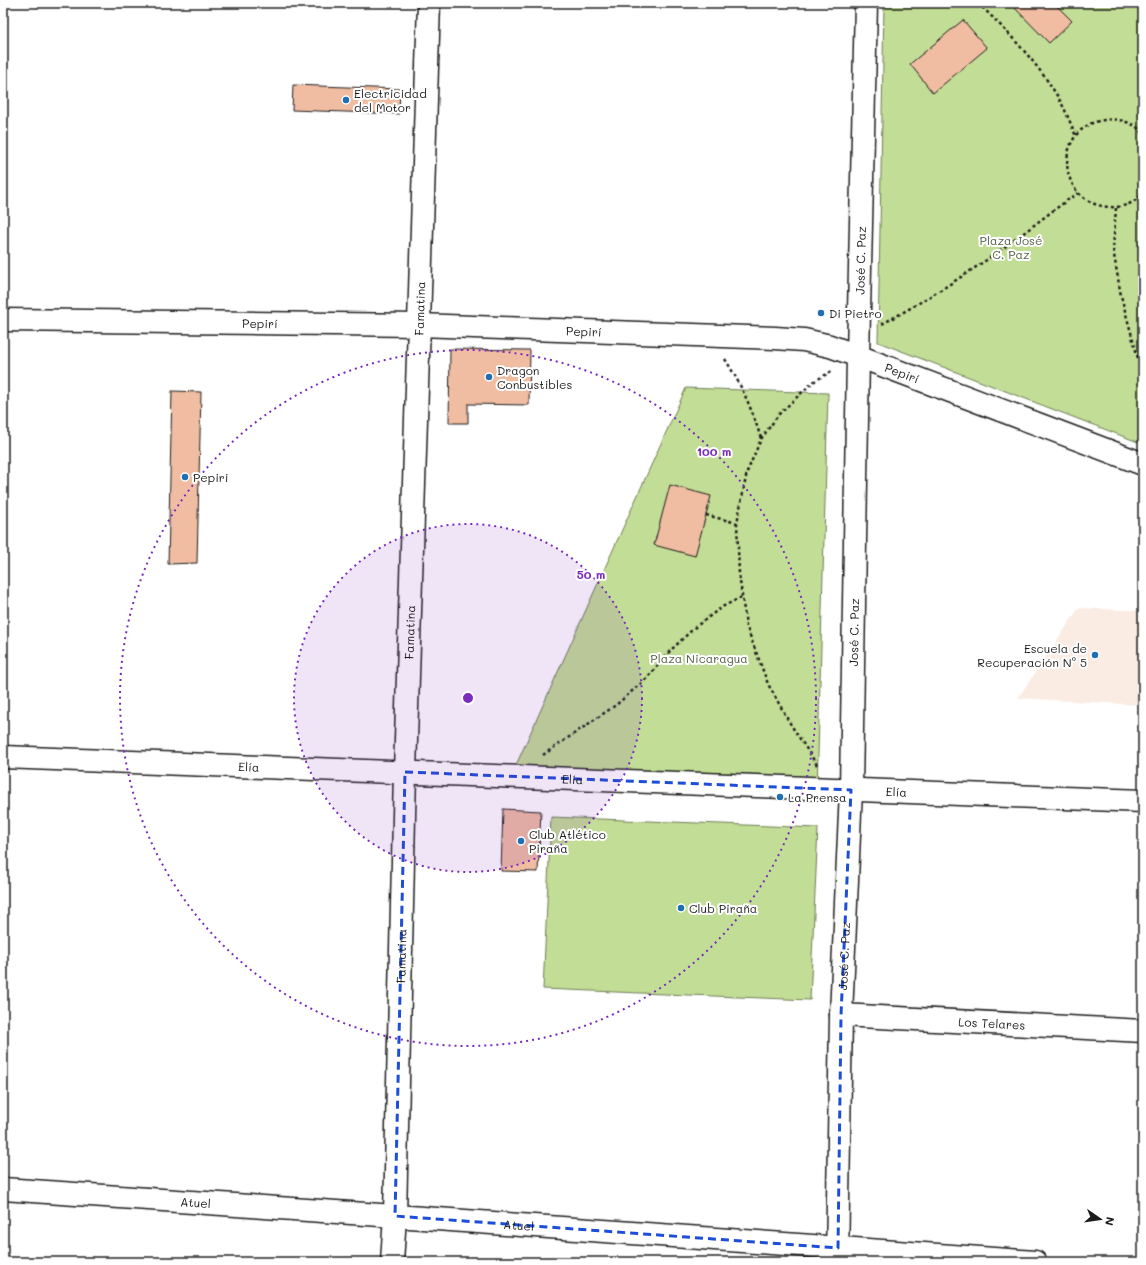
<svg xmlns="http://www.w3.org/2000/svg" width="1146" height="1265" font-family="Mali,sans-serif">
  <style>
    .built { fill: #faebe3 }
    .green { fill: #c2dd95; stroke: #6f7c58 }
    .building { fill: #f0bda2; stroke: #1c1c1c }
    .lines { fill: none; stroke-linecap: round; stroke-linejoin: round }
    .minor-casing { stroke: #1c1c1c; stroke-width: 25 }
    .path { stroke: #1c1c1c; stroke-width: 2.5; stroke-dasharray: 3 3; stroke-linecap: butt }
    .minor { stroke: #fff; stroke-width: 22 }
    .marked { fill: none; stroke: #1d4ed8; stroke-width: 3; stroke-dasharray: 8 5; stroke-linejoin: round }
    .ring { fill: none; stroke: #7b2cbf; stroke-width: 2; stroke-dasharray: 2 4 }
    .poi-dot { fill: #1f6fb2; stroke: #fff; stroke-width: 1.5 }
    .labels { text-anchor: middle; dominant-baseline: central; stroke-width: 4; stroke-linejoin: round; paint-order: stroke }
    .poi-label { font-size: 12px; fill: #1c1c1c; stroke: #fff; text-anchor: start }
    .park-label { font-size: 12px; fill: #566046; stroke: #fff }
    .street-label { font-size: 12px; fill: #1c1c1c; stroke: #fff }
    .centre { fill: #7b2cbf; stroke: #fff; stroke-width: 2 }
    .ring-label { font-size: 12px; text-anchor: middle; font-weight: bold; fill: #7b2cbf; stroke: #fff; stroke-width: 4; stroke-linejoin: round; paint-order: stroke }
  </style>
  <rect width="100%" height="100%" fill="#fff"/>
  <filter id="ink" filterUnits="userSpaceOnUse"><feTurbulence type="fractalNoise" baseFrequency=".025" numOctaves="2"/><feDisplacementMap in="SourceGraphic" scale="8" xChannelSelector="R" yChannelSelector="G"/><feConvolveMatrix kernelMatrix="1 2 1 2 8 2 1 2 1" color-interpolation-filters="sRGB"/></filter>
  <g filter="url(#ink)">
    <path class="built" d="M1079,608L1143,611V705L1018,698Z"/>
    <path class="green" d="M884,3H1143V444L878,342Z
      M686,388L828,393L817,791L516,765Z
      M551,817L818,828L810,1000L543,989Z"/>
    <path class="building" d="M1010,3H1054L1072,21L1049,43Z
      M963,20L987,48L933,93L910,64Z
      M293,85L400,89L399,114L292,110Z
      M450,349L530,350L529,405L468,404V423H449Z
      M172,391L201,392L197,563L168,564Z
      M670,485L711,496L695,556L654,545Z
      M503,809L541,811L538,872L501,871Z"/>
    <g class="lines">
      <defs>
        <g id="minor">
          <path id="s1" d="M3,320L419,325L775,338L804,340L830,346L858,356L1143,464"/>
          <path id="s2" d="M3,757L1143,801"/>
          <path id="s3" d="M841,1015L1143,1031"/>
          <path id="s4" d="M3,1189L395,1216L1035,1262"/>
          <path id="s5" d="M392,1262L395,1216L405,772L429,3"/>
          <path id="s6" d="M837,1262L841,1015L851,790L858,356L866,3"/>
        </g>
      </defs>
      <use href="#minor" class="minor-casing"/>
      <path class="path" d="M978,3C1010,34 1043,68 1064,108C1068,117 1072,127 1076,136
        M1143,133C1134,122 1118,118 1104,120C1052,127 1056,205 1110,207C1122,208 1135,203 1143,194
        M1116,208L1113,249L1121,296L1138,358L1143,368
        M882,324C926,300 969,273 1009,244C1032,227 1054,209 1078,193
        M725,359C741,384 753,411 761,439
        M706,515L737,523
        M543,755L616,705L646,679L670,651L694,628L722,607L742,597
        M817,765L791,725L768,684L746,625L739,574L737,523L747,472L761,439L779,414L813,382L832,371"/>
      <use href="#minor" class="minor"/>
    </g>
  </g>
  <path class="marked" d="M405,772L851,790L841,1015L838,1248L395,1216Z"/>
  <circle cx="468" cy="698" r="174" fill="#7b2cbf" fill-opacity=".12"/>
  <g class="ring">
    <circle cx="468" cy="698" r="174"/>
    <circle cx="468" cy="698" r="348"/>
  </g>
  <g class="poi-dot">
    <circle cx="346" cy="100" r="4"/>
    <circle cx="821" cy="313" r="4"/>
    <circle cx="489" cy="377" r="4"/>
    <circle cx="185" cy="477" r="4"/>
    <circle cx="1095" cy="655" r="4"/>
    <circle cx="780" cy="797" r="4"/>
    <circle cx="521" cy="841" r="4"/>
    <circle cx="681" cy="908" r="4"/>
  </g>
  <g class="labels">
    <g class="poi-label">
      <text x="354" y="93">Electricidad<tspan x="354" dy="14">del Motor</tspan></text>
      <text x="829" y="313">Di Pietro</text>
      <text x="497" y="370">Dragon<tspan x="497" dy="14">Conbustibles</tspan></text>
      <text x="193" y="477">Pepiri</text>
      <text x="1087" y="648" text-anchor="end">Escuela de<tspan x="1087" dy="14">Recuperación N° 5</tspan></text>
      <text x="788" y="797">La Prensa</text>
      <text x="529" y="834">Club Atlético<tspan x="529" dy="14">Piraña</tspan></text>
      <text x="689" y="908">Club Piraña</text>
    </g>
    <g class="park-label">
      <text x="1011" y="240">Plaza José<tspan x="1011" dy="14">C. Paz</tspan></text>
      <text x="699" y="658">Plaza Nicaragua</text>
    </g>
    <g class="street-label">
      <text stroke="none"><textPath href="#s6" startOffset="1002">José C. Paz</textPath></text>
      <text stroke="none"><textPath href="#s5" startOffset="954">Famatina</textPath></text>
      <text stroke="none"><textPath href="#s1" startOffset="257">Pepirí</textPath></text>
      <text stroke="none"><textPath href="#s1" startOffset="581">Pepirí</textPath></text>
      <text stroke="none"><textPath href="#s1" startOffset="905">Pepirí</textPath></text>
      <text stroke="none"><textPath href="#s5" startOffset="630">Famatina</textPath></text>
      <text stroke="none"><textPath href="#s6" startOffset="630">José C. Paz</textPath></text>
      <text stroke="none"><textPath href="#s2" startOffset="246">Elía</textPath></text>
      <text stroke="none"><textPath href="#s2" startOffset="570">Elía</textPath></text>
      <text stroke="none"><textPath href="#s2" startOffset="894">Elía</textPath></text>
      <text stroke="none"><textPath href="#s5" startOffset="306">Famatina</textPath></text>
      <text stroke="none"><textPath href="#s6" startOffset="306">José C. Paz</textPath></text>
      <text stroke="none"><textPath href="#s3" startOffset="151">Los Telares</textPath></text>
      <text stroke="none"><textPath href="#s4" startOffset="193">Atuel</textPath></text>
      <text stroke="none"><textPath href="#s4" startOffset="517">Atuel</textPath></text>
    </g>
  </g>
  <circle cx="468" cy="698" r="6" class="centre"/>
  <g class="ring-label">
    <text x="714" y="456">100 m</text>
    <text x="591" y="579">50 m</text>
  </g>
  <rect width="1146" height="1265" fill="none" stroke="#fff" stroke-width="16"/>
  <rect x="8" y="8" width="1130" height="1249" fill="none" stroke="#1c1c1c" stroke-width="1.5" filter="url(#ink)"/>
  <g transform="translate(1100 1219) rotate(103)" stroke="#ffffff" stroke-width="3" paint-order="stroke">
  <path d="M0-3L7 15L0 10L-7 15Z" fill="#1c1c1c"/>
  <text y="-6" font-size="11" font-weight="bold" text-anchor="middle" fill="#1c1c1c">N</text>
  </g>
</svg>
